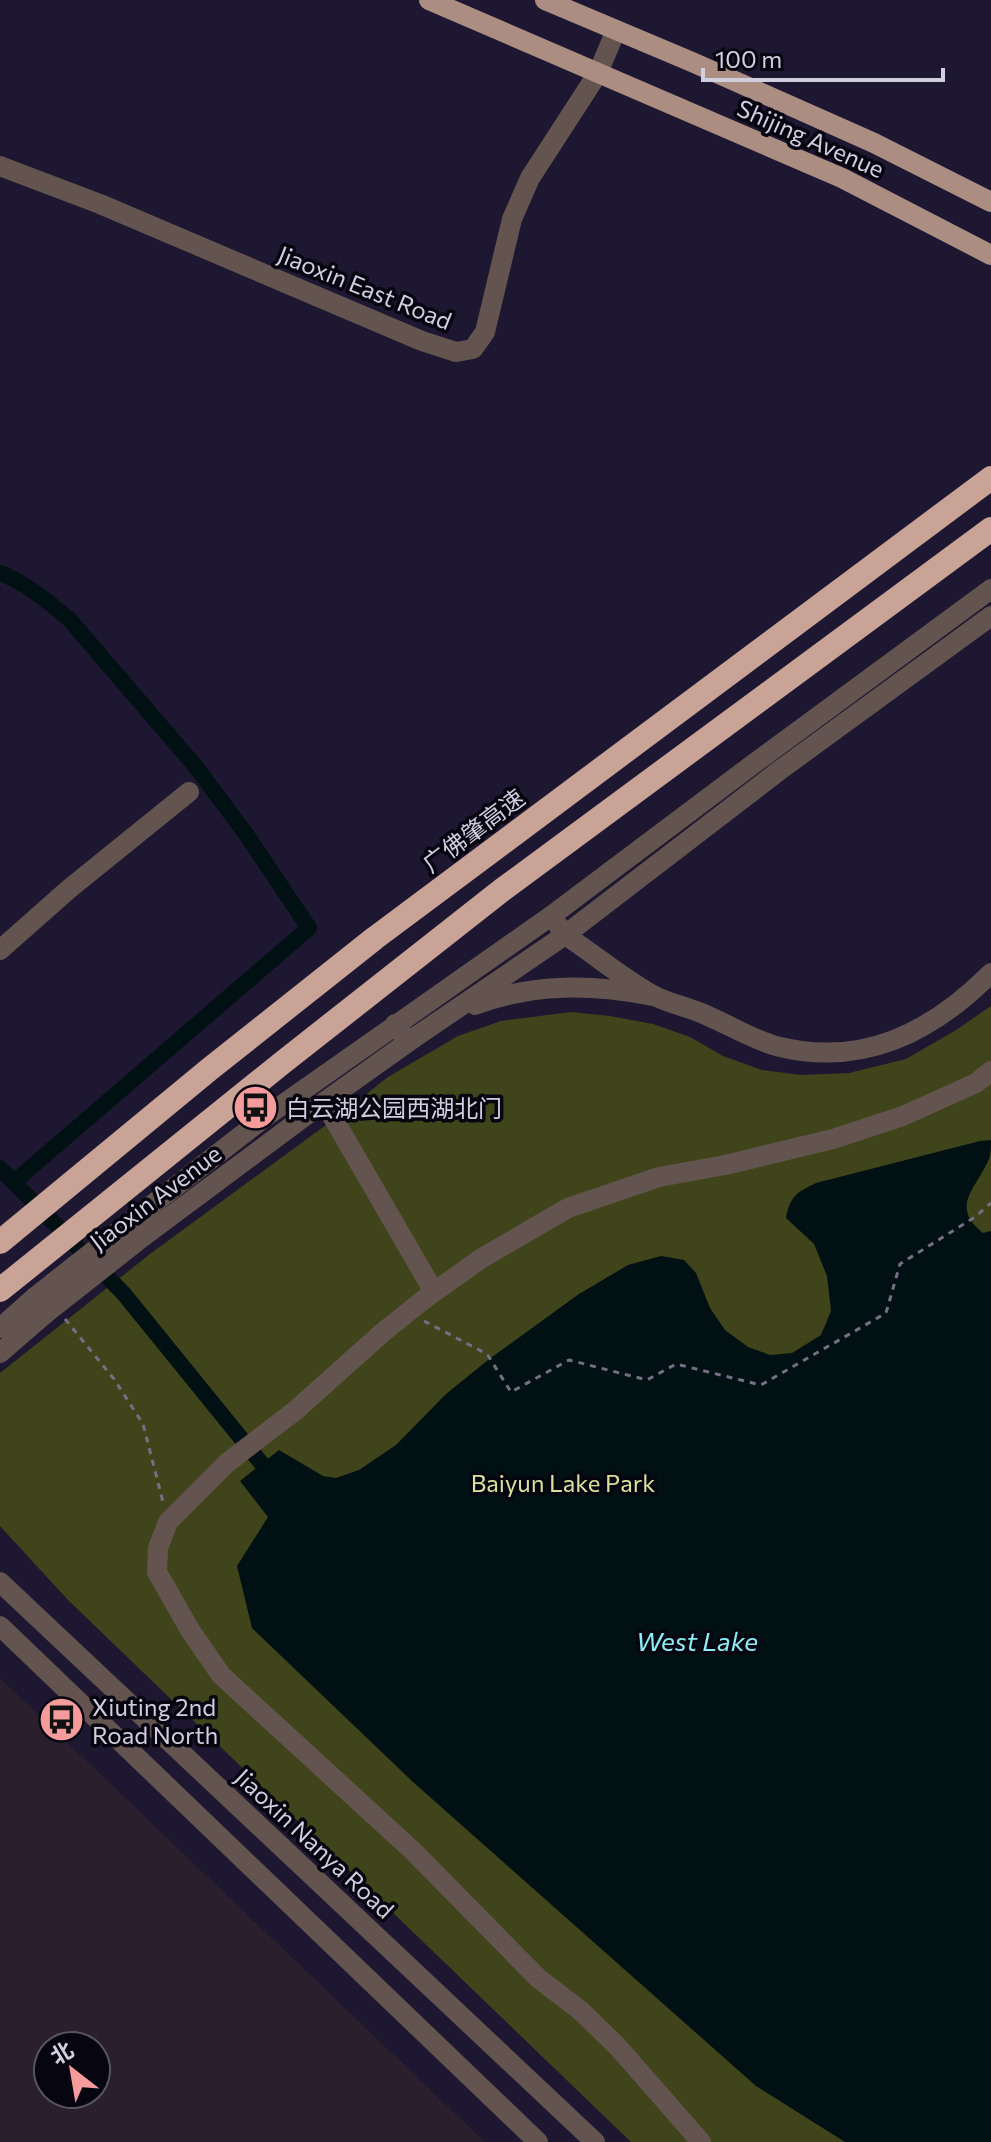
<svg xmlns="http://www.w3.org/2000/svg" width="991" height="2142" font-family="Commissioner,'Noto Sans SC',sans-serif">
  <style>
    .industrial { fill: #2a1f2c; fill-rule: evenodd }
    .green { fill: #3f441a }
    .water { fill: #011113 }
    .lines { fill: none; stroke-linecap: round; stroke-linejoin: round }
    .canal { stroke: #011113; stroke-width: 16 }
    .path { stroke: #746f85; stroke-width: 3; stroke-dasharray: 6 6; stroke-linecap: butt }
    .minor { stroke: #64544f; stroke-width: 20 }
    .major { stroke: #ac8d81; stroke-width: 20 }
    .highway { stroke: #c9a395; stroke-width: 24 }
    .minor-bridge { stroke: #64544f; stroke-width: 20 }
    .highway-bridge { stroke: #c9a395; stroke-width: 24 }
    .labels { text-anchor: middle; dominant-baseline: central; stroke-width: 7; stroke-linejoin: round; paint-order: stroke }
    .street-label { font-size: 24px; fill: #d1cee0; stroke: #070510 }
    .poi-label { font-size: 24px; fill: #d1cee0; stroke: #070510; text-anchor: start }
    .park-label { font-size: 24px; fill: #d8e29b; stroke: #070510 }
    .water-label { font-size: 26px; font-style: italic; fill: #8bedf3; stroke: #070510 }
  </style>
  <rect width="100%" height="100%" fill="#1e1731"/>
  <path class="industrial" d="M0,1678L485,2142H0ZM48,2046H96V2094H48Z"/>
  <path class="green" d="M991,1006V2142H631L68,1600L0,1526V1373L150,1254L345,1111L388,1077L458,1036L501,1021L571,1012L610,1016L653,1024L690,1037L723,1056L762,1070L801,1075L849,1073L906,1059L956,1030Z"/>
  <path class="water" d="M991,1140C991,1147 991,1153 989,1159C977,1188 949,1206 983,1233L991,1231V2142H845L756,2086L413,1782L252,1628L237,1566L268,1517L240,1481L279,1450L323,1476L336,1478L359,1470L396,1445L446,1394L488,1360L579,1294L628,1265L661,1256L684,1260L696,1273L710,1308L725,1330L748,1347L770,1355L792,1353L821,1335L831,1311L827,1276L814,1244L786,1218C790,1196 797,1192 816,1183L980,1141Z"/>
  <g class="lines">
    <path class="canal" d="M0,573C26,583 47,601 69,619L196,767L246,834L309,928L14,1182
      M0,1168L124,1294L262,1464"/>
    <path class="path" d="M65,1319L114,1379L143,1424L163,1502
      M424,1321L487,1354L511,1392L569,1360L647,1380L676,1364L761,1385L886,1313L900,1264L975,1217L991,1203"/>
    <path class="minor" d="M0,166L100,204L422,341L456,352L473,349L485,332L512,219L530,178L598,73L616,30
      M558,925L565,935C594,954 621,977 651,994C668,1004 690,1007 708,1016C731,1026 752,1039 776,1046C862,1068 931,1033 991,973
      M0,950L69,889L189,792
      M475,1005C534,983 592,984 653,996
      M395,1024L408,1042L565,935L780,770L991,616
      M324,1102L434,1292
      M130,1222L265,1117L551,916L752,765L991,589
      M144,1236L324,1102L418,1035
      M0,1328L35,1297
      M0,1353L45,1314
      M0,1582L595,2142
      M0,1626L538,2142
      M701,2142L618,2047L581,2011L538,1978L413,1851L221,1675L190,1630L157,1572L158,1548L168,1522L227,1463L296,1410L382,1333L427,1297L482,1258L568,1208L659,1177L725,1165L833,1139L903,1116L976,1083L991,1071"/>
    <path class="major" d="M429,0L842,178L991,255
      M545,0L692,62L874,143L991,202"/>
    <path class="highway" d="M0,1242L211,1068L375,938L991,478"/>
    <path class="minor-bridge" d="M35,1297L130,1222
      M45,1314L144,1236"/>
    <path class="highway-bridge" d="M0,1290L282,1063L502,890L991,529"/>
  </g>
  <defs>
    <symbol id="bus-disc" viewBox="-11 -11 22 22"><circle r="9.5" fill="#f59b9c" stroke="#070510"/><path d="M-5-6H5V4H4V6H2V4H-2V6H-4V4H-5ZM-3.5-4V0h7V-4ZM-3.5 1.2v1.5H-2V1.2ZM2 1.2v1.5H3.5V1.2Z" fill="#111"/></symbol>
  </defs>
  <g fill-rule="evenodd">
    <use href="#bus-disc" x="230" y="1082" width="51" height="51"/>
    <use href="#bus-disc" x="36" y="1694" width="51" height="51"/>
  </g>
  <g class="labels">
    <g class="street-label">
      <text transform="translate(811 138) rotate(24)">Shijing Avenue</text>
      <text transform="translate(365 287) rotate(22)">Jiaoxin East Road</text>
      <text transform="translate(473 830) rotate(-37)">广佛肇高速</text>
      <text transform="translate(155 1197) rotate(-37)">Jiaoxin Avenue</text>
      <text transform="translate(315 1843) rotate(43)">Jiaoxin Nanya Road</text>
    </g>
    <g class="poi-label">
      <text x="286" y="1107">白云湖公园西湖北门</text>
      <text x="92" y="1706">Xiuting 2nd<tspan x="92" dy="28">Road North</tspan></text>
    </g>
    <g class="park-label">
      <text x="563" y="1482">Baiyun Lake Park</text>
    </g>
    <g class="water-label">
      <text x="697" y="1640">West Lake</text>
    </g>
  </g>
  <g transform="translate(72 2070) rotate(329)"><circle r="38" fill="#070510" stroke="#585563" stroke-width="2"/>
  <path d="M0-6L14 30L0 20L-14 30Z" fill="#f59b9c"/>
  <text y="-12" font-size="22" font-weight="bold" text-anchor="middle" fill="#d1cee0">北</text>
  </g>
  <path d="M703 68v12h240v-12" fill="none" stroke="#d1cee0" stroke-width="4"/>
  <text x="715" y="68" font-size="24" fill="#d1cee0" stroke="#070510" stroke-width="6" paint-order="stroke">100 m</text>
</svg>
